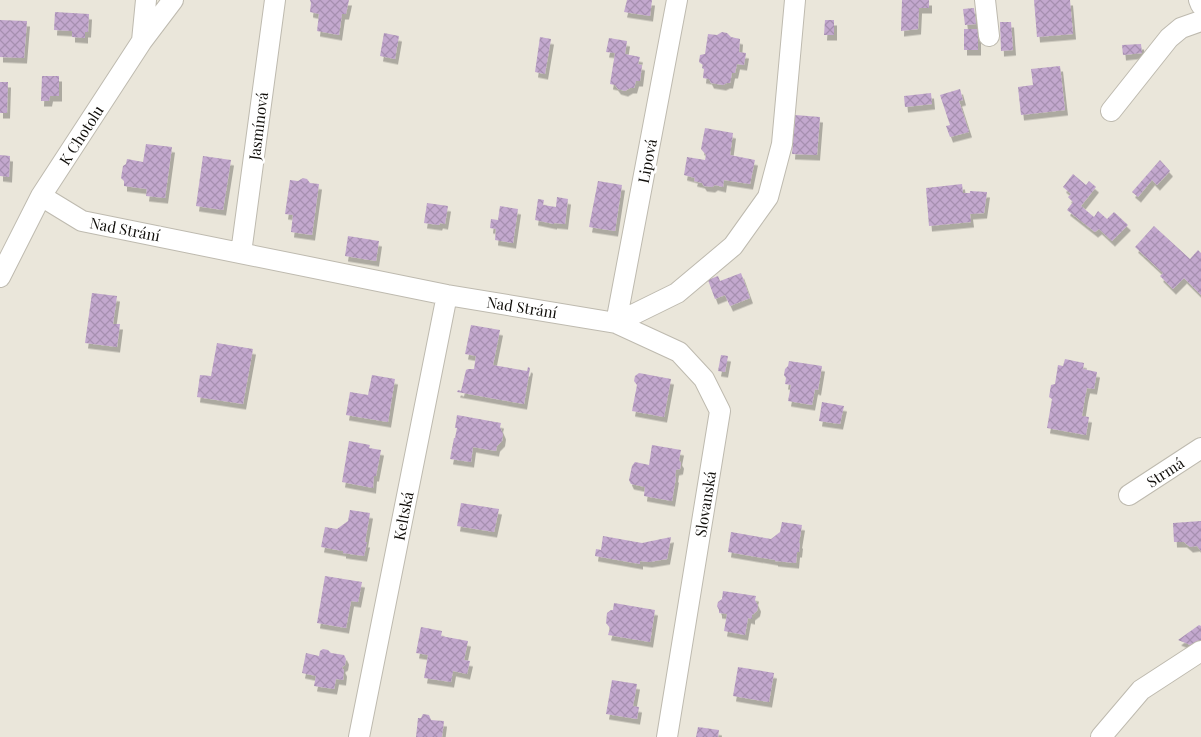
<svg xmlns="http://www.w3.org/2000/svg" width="1201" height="737" font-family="'Playfair Display',serif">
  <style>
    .building { fill: url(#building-cross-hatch); filter: url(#shadow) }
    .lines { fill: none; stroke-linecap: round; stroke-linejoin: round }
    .minor-casing { stroke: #bebaaf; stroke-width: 22 }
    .minor { stroke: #fff; stroke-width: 20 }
    .labels { text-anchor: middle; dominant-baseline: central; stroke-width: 5; stroke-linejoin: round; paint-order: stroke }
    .street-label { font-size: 15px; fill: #100e0a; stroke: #fff }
  </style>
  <defs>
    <pattern id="building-cross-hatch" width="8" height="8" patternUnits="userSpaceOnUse" patternTransform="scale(1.25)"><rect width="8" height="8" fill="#c3a8ce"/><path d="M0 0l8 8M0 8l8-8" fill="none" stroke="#a68fb0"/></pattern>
    <filter id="shadow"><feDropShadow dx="3" dy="5.5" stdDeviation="0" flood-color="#0004"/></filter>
  </defs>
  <rect width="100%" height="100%" fill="#eae6da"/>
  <path class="building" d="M310,0H349L346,14H342L339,35L317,31L319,14L310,12L311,3Z
    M627,0H652L650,16L624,12Z
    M902,0H929V8H919L918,29L901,31Z
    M1034,0H1070L1073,34L1037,37Z
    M974,8L976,24L965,25L963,9Z
    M55,12L89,14L88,32H85V38L72,37V31L54,30Z
    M0,20L27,21L24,58L0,57Z
    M825,20H834V35H824Z
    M1000,22H1011L1013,50L1001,51Z
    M964,29H978V50H964Z
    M722,32L727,33L731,37L740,39L739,52L746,53L744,65L737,64L735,73H732L730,83H727L723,85L711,83L709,79L703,78L704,69L702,68L703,65L699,62L700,55L705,54L708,34L717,35Z
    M384,33L399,36L395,59L380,56Z
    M540,37L551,39L545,74L535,72Z
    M609,38L627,41L625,54L640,57L638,64L642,65L640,81H636L634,88H630L625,91L618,89L615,85L610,84L615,53L606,52Z
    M1141,44L1142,53L1123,55L1122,45Z
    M1060,66L1065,110L1021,115L1018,87L1033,85L1031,69Z
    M42,76H59V96H50L49,101H41Z
    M0,82H8L7,113H0Z
    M960,89L963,100L959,101L969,132L950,137L946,126L950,125L940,95Z
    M931,93L932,104L905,107L904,96Z
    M795,115L820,117L817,155L792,154L793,140H790L791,131H794Z
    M705,128L733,133L730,155L755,160L750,184L724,180L723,187L715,185L712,187L704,186L702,183L694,181L695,178L684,175L687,157L705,160L706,155L701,149Z
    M146,144L172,147L165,198L146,196L147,189L124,186V181L121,178L123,166L126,164L127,159L143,162Z
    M0,155L10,156L9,177L0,176Z
    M203,156L231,160L223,210L196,206Z
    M1160,160L1170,171L1157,185L1152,180L1138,197L1132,192Z
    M1073,174L1086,185L1089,181L1096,187L1081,206L1094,217L1098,211L1107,219L1114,212L1128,225L1112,241L1099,229L1095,232L1067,210L1073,202L1068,197L1071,194L1063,187Z
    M303,178L307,179L310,183L319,184L312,235L291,232L293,215L285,214L290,180L298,181Z
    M598,181L622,185L615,231L589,227Z
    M962,184L963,193H970V191L987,192L984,213L970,214L971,222L929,226L926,188Z
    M557,197L568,199L565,224L554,223V224L535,220L538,199L544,200L543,205L556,207Z
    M427,203L448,206L445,224L440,223L439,225L424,223Z
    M500,206L518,209L513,243L495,240L496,229L490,228L491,219L498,220Z
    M1154,226L1190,259L1198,250L1201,253V295L1184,278L1173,289L1160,276L1163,273L1135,247Z
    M348,236L379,241L376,261L345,256Z
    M741,273L750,298L730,306L725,295L715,299L708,280L718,276L720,281Z
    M92,293L117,296L113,324H120L117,347L85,343Z
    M471,325L500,330L493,365L527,371L528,367L530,368L524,404L457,392L458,390L461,391L466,370L468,369H474L476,356L465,354Z
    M217,343L253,349L243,404L197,397L200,375L211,376Z
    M721,355L728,356L725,372L718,371Z
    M1065,359L1084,363L1083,369L1097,372L1094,389L1087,388L1085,397L1082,416L1089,417L1086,435L1047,428L1052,399L1049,397L1051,385L1055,384L1058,365L1063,366Z
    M789,361L822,366L818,390L815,389L812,405L788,401L791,385L785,384L786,378L784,375L785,369L788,366Z
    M639,373L671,379L664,417L632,411L637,385L634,381L635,376Z
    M372,375L395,379L388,422L346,415L350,392L368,395Z
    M822,402L844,406L840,424L819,421Z
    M457,415L501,423L500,427L503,434L502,441L497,446L496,451L473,447L471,462L450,459L454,438H455L457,428H455Z
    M349,441L370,445L369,448L381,450L376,476H374L373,488L342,482Z
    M652,445L681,450L679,460L681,463L680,469L676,470L675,477H676L672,501L644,496L645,487L631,484L629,480L632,466L635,462L649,465Z
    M461,503L499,509L494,532L457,526Z
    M350,510L370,513L365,542H367L364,556L343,553V551L321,547L325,527L337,529L348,521Z
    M1201,521V551L1197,546L1190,547L1184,542H1174L1173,523Z
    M782,522L802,525L799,543H800L799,552H797L796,563L775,561V560L728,552L731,532L771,539L780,532Z
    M603,536L642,543L671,537L667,559L649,562L640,561V564L595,556L596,549L601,550Z
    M325,576L362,582L358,602L351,601L346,628L317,623Z
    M723,591L756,596L755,600L758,606L757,611L752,615V619L748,618L745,635L724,631L727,614L719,613V610L717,606L718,602L722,599Z
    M614,603L655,610L650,642L608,635L610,628L606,623L607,613L611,610H613Z
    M1199,625L1201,626V646L1198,648L1178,640Z
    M421,627L442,631L441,636L468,641L464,660L470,661L467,674L453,671L451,682L424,678L428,655L416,653Z
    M323,649L328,650L331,653L344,655L346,659L345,665L342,667L344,671L343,680L336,679L334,689L314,686L316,676L302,673L306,653L319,656L320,651Z
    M738,667L774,673L769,702L733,696Z
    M612,680L637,684L633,706L639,707L637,719L606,714Z
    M423,714L429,715L431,720L444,721L442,737H416L418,718H421Z
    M698,727L719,730L718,737H696Z"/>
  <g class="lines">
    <defs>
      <path id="minor" d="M985,0L989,36
        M1199,0L1201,5
        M142,41L146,0
        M1111,111L1169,38L1181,28L1201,21
        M41,196L82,221L447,295L616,323L677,293L733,246L768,197L782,144L795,0
        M241,253L275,0
        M0,277L41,196L142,41L173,0
        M1129,495L1201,448
        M359,737L447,295
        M667,737L720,411L704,379L679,352L616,323L677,0
        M1101,737L1141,690L1201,651"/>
    </defs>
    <use href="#minor" class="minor-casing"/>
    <use href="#minor" class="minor"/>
  </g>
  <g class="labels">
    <g class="street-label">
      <text transform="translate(258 126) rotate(-83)">Jasmínová</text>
      <text transform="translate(81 135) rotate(-57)">K Chotolu</text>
      <text transform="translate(647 161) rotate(-79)">Lipová</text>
      <text transform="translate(125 229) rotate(11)">Nad Strání</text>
      <text transform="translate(522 307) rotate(9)">Nad Strání</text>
      <text transform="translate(1165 472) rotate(-33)">Strmá</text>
      <text transform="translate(705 504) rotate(-81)">Slovanská</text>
      <text transform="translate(403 516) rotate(-79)">Keltská</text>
    </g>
  </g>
</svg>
